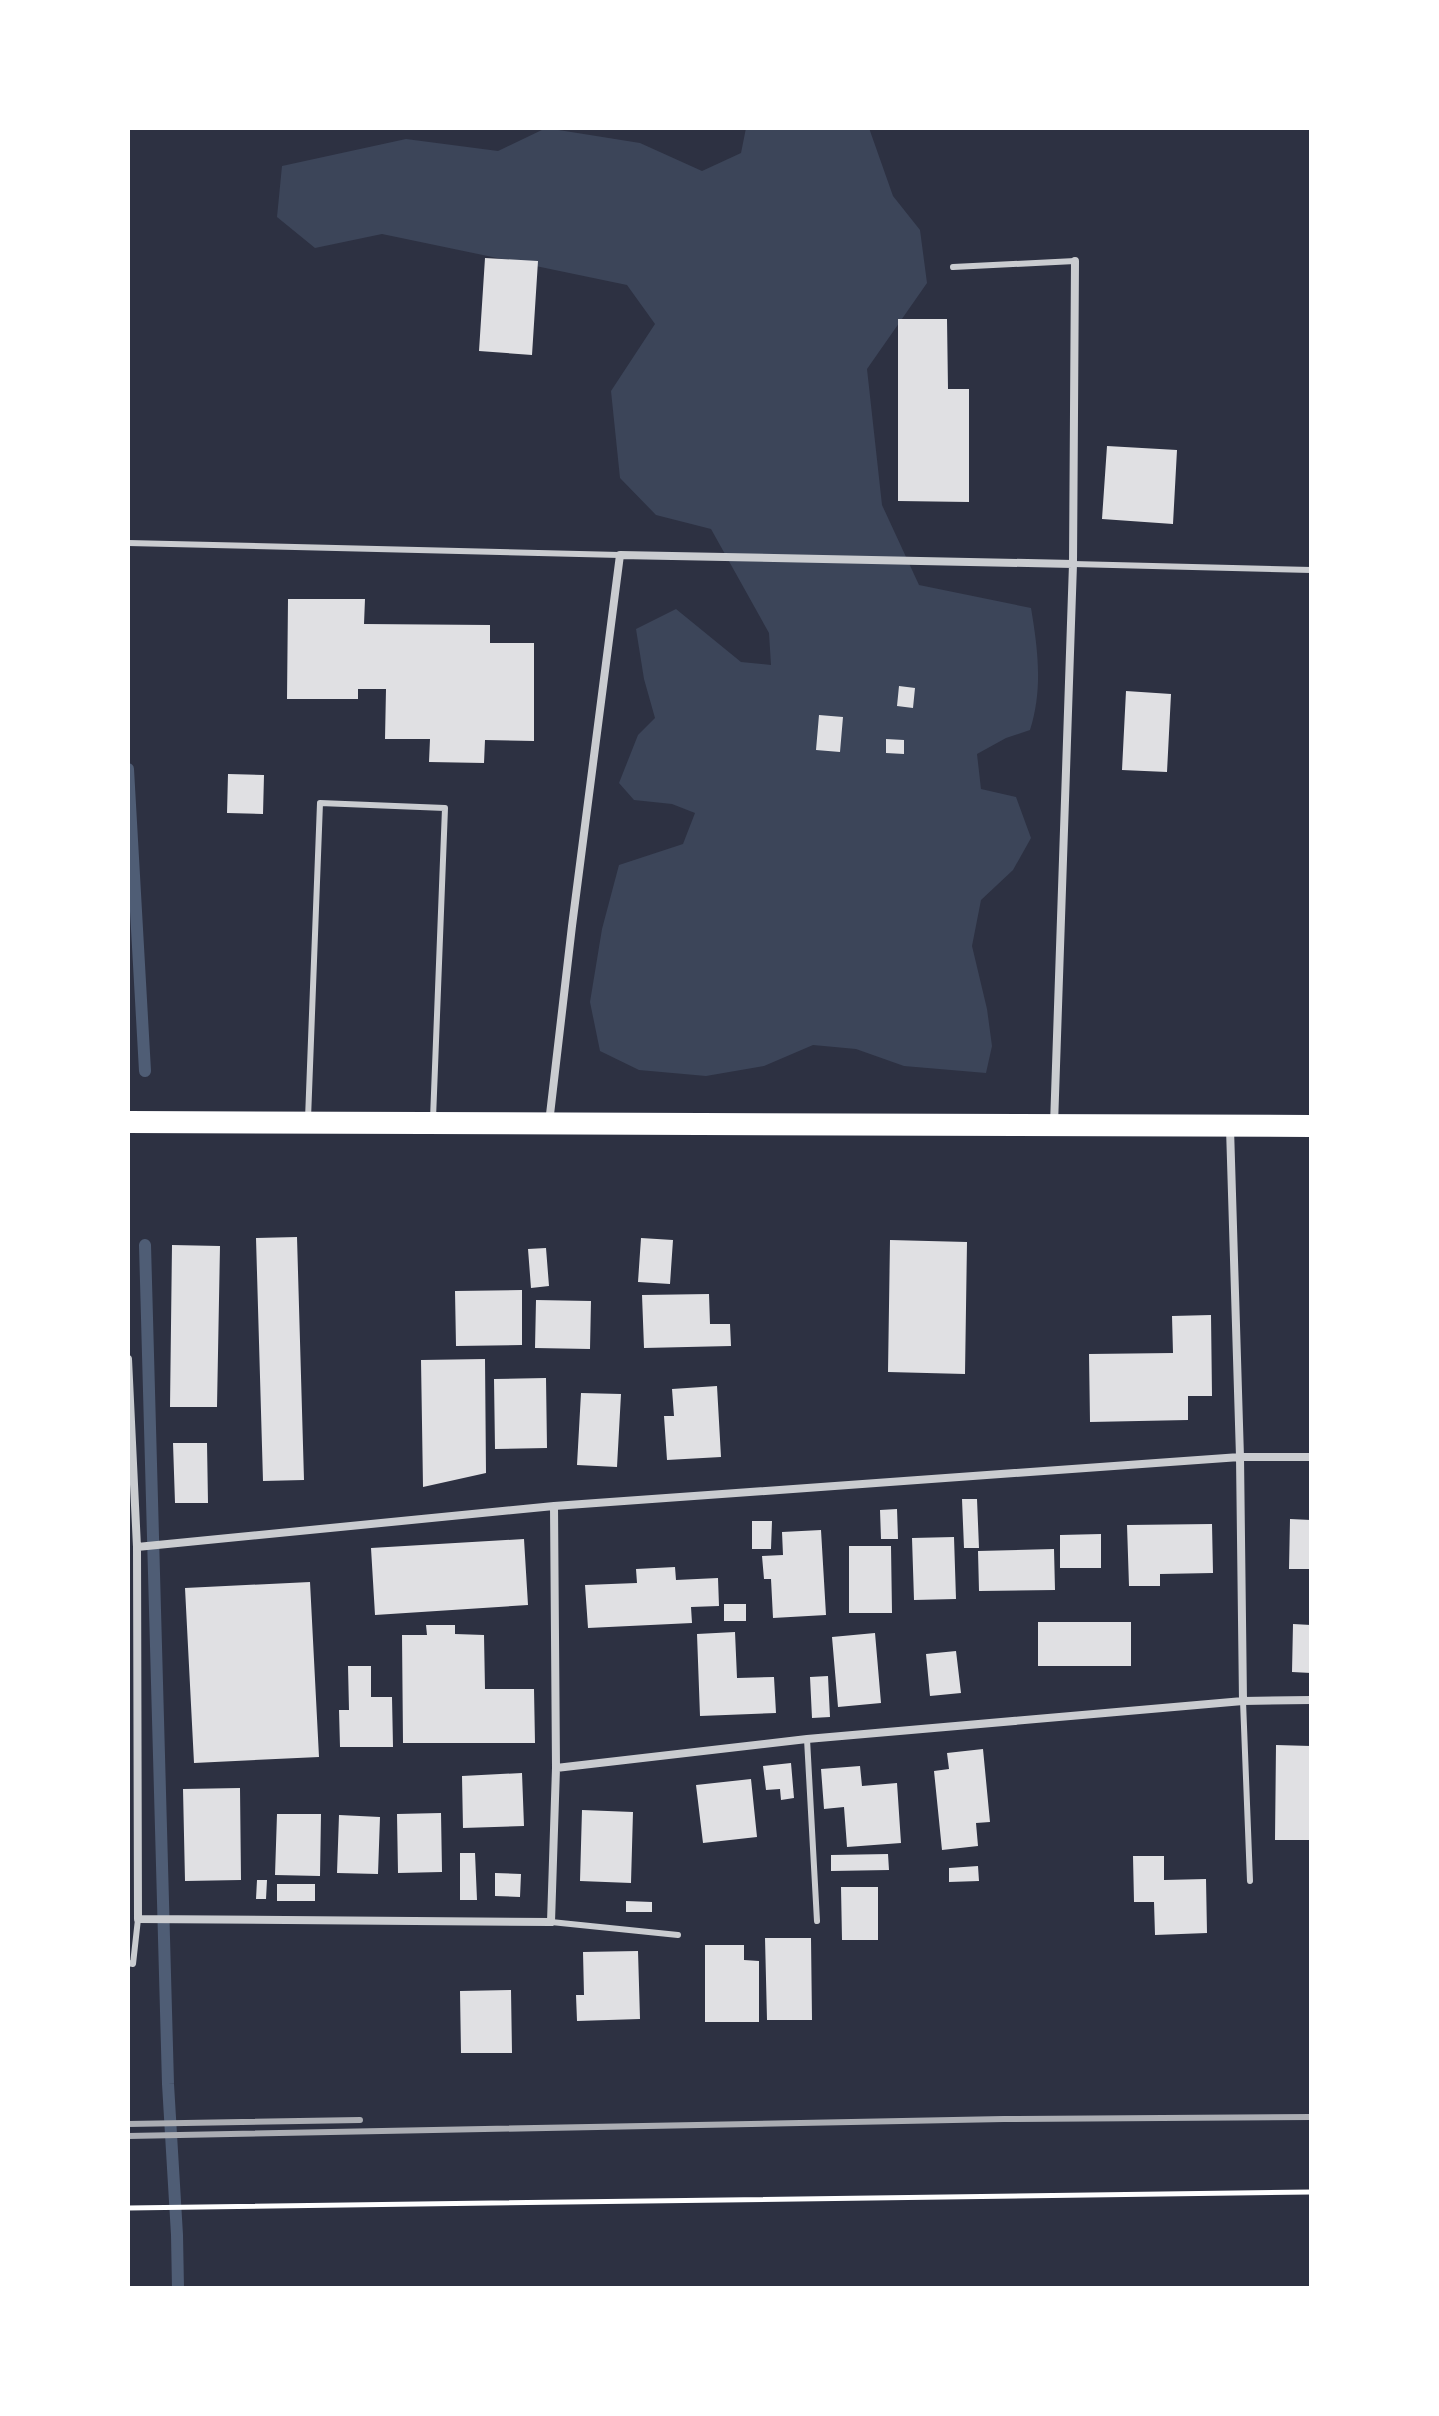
<svg xmlns="http://www.w3.org/2000/svg" width="1439" height="2416" font-family="'Crimson Pro',serif">
  <style>
    .green { fill: #3c4559 }
    .lines { fill: none; stroke-linecap: round; stroke-linejoin: round }
    .stream { stroke: #4f5d75; stroke-width: 12 }
    .building { fill: #e0e0e3 }
    .path { stroke: #fff; stroke-width: 5 }
    .service { stroke: #caccd0; stroke-width: 6 }
    .minor { stroke: #caccd0; stroke-width: 8 }
    .trunk { stroke: #fff; stroke-width: 22 }
    .rail { stroke: #abadb3; stroke-width: 6 }
  </style>
  <rect width="100%" height="100%" fill="#2d3142"/>
  <path class="green" d="M546,128L640,143L702,171L741,153L746,128H869L893,196L920,230L927,283L867,369L882,505L919,585L1031,608C1038,650 1043,689 1030,730L1006,738L977,754L981,789L1016,797L1031,838L1013,870L981,900L972,946L987,1009L992,1046L986,1073L904,1066L856,1049L813,1045L764,1066L706,1076L639,1070L600,1051L590,1002L602,929L619,865L683,844L695,813L672,804L634,800L619,783L638,735L655,718L644,679L636,629L676,609L741,662L771,665L769,633L711,529L656,515L620,478L611,391L655,324L627,285L382,234L315,248L277,217L282,166L406,139L498,151Z"/>
  <g class="lines">
    <path class="stream" d="M128,769L145,1071
      M145,1245L168,2084L177,2235L178,2288"/>
  </g>
  <path class="building" d="M485,258L538,261L532,355L479,351Z
    M898,319H947L948,389H969V502L898,501Z
    M1107,446L1177,450L1173,524L1102,519Z
    M288,599H365L364,624L490,625V643H534V741L485,740L484,763L429,762L430,739H385L386,689H358V699H287Z
    M899,686L915,688L913,708L897,706Z
    M1126,691L1171,694L1167,772L1122,770Z
    M819,715L843,717L840,752L816,750Z
    M886,739L904,740V754L886,753Z
    M228,774L264,775L263,814L227,813Z
    M297,1237L304,1480L263,1481L256,1238Z
    M641,1238L673,1240L670,1284L638,1282Z
    M890,1240L967,1242L965,1374L888,1372Z
    M172,1245L220,1246L217,1407H170Z
    M546,1248L549,1286L531,1288L528,1249Z
    M522,1290V1345L456,1346L455,1291Z
    M709,1294L710,1324H730L731,1346L644,1348L642,1295Z
    M536,1300L591,1301L590,1349L535,1348Z
    M1211,1315L1212,1396H1188V1420L1090,1422L1089,1354L1173,1353L1172,1316Z
    M485,1359L486,1473L423,1487L421,1360Z
    M546,1378L547,1448L495,1449L494,1379Z
    M717,1386L721,1457L667,1460L664,1416H674L672,1389Z
    M581,1393L621,1394L617,1467L577,1465Z
    M173,1443H207L208,1503H175Z
    M962,1499H977L979,1548H964Z
    M897,1509L898,1539H881L880,1510Z
    M1290,1519L1311,1520V1569H1289Z
    M752,1521H772L771,1549H752Z
    M1212,1524L1213,1573L1160,1574V1586H1129L1127,1525Z
    M821,1530L826,1615L773,1618L771,1579H764L762,1556L783,1555L782,1532Z
    M1101,1534V1568H1060V1535Z
    M954,1537L956,1599L914,1600L912,1538Z
    M524,1539L528,1605L375,1615L371,1548Z
    M849,1546H891L892,1613H849Z
    M1054,1549L1055,1590L979,1591L978,1551Z
    M675,1567L676,1580L718,1578L719,1606L691,1607L692,1623L588,1628L585,1585L637,1583L636,1569Z
    M310,1582L319,1757L194,1763L185,1588Z
    M724,1604H746V1621H724Z
    M1038,1622H1131V1666H1038Z
    M1293,1624L1311,1625V1673L1292,1672Z
    M426,1625H455V1634L484,1635L485,1689H534L535,1743H403L402,1635H427Z
    M735,1632L737,1678L774,1677L776,1713L700,1716L697,1634Z
    M875,1633L881,1703L838,1707L832,1637Z
    M956,1651L961,1693L930,1696L926,1654Z
    M348,1666H371V1697H392L393,1747H340L339,1710H349Z
    M828,1676L830,1717L812,1718L810,1677Z
    M1276,1745L1311,1746V1840H1275Z
    M983,1749L990,1822L976,1823L978,1846L942,1850L934,1771L949,1769L947,1753Z
    M791,1763L794,1798L781,1800L780,1789L766,1790L763,1766Z
    M860,1766L862,1786L897,1783L901,1843L847,1847L844,1807L824,1809L821,1769Z
    M522,1773L524,1826L463,1828L462,1776Z
    M751,1779L757,1837L703,1843L696,1785Z
    M240,1788L241,1880L185,1881L183,1789Z
    M582,1810L633,1812L631,1883L580,1881Z
    M441,1813L442,1872L398,1873L397,1814Z
    M277,1814H321L320,1876L275,1875Z
    M339,1815L380,1817L378,1874L337,1873Z
    M460,1853H475L477,1900H460Z
    M888,1854L889,1870L831,1871V1855Z
    M1133,1856H1164V1880L1206,1879L1207,1933L1155,1935L1154,1902H1134Z
    M978,1866L979,1881L949,1882V1868Z
    M495,1873L521,1874L520,1897L495,1896Z
    M257,1880H267L266,1899H256Z
    M277,1884H315V1901H277Z
    M841,1887H878V1940H842Z
    M626,1901L652,1902V1912H626Z
    M765,1938H811L812,2020H767Z
    M705,1945H744V1960L759,1961V2022H705Z
    M638,1951L640,2019L577,2021L576,1995H584L583,1952Z
    M511,1990L512,2053H461L460,1991Z"/>
  <g class="lines">
    <path class="path" d="M128,2208L1311,2192"/>
    <path class="service" d="M953,267L1075,261
      M128,543L620,555
      M1073,564L1311,570
      M308,1119L320,803L445,808L433,1119
      M1243,1701L1250,1881
      M807,1739L817,1921
      M551,1922L678,1935
      M128,1963L133,1964L138,1919"/>
    <path class="minor" d="M549,1123L572,926L620,555L1073,564
      M1054,1125L1073,564L1075,261
      M1230,1128L1240,1457L1243,1701
      M128,1359L137,1547L138,1919L551,1922L556,1768L554,1506
      M137,1547L554,1506L1240,1457H1311
      M556,1768L807,1739L1243,1701L1311,1700"/>
    <path class="trunk" d="M128,1122L1311,1126"/>
    <path class="rail" d="M128,2124L360,2120
      M128,2136L1004,2119L1311,2117"/>
  </g>
  <rect width="1439" height="2416" fill="none" stroke="#ffffff" stroke-width="260"/>
</svg>
